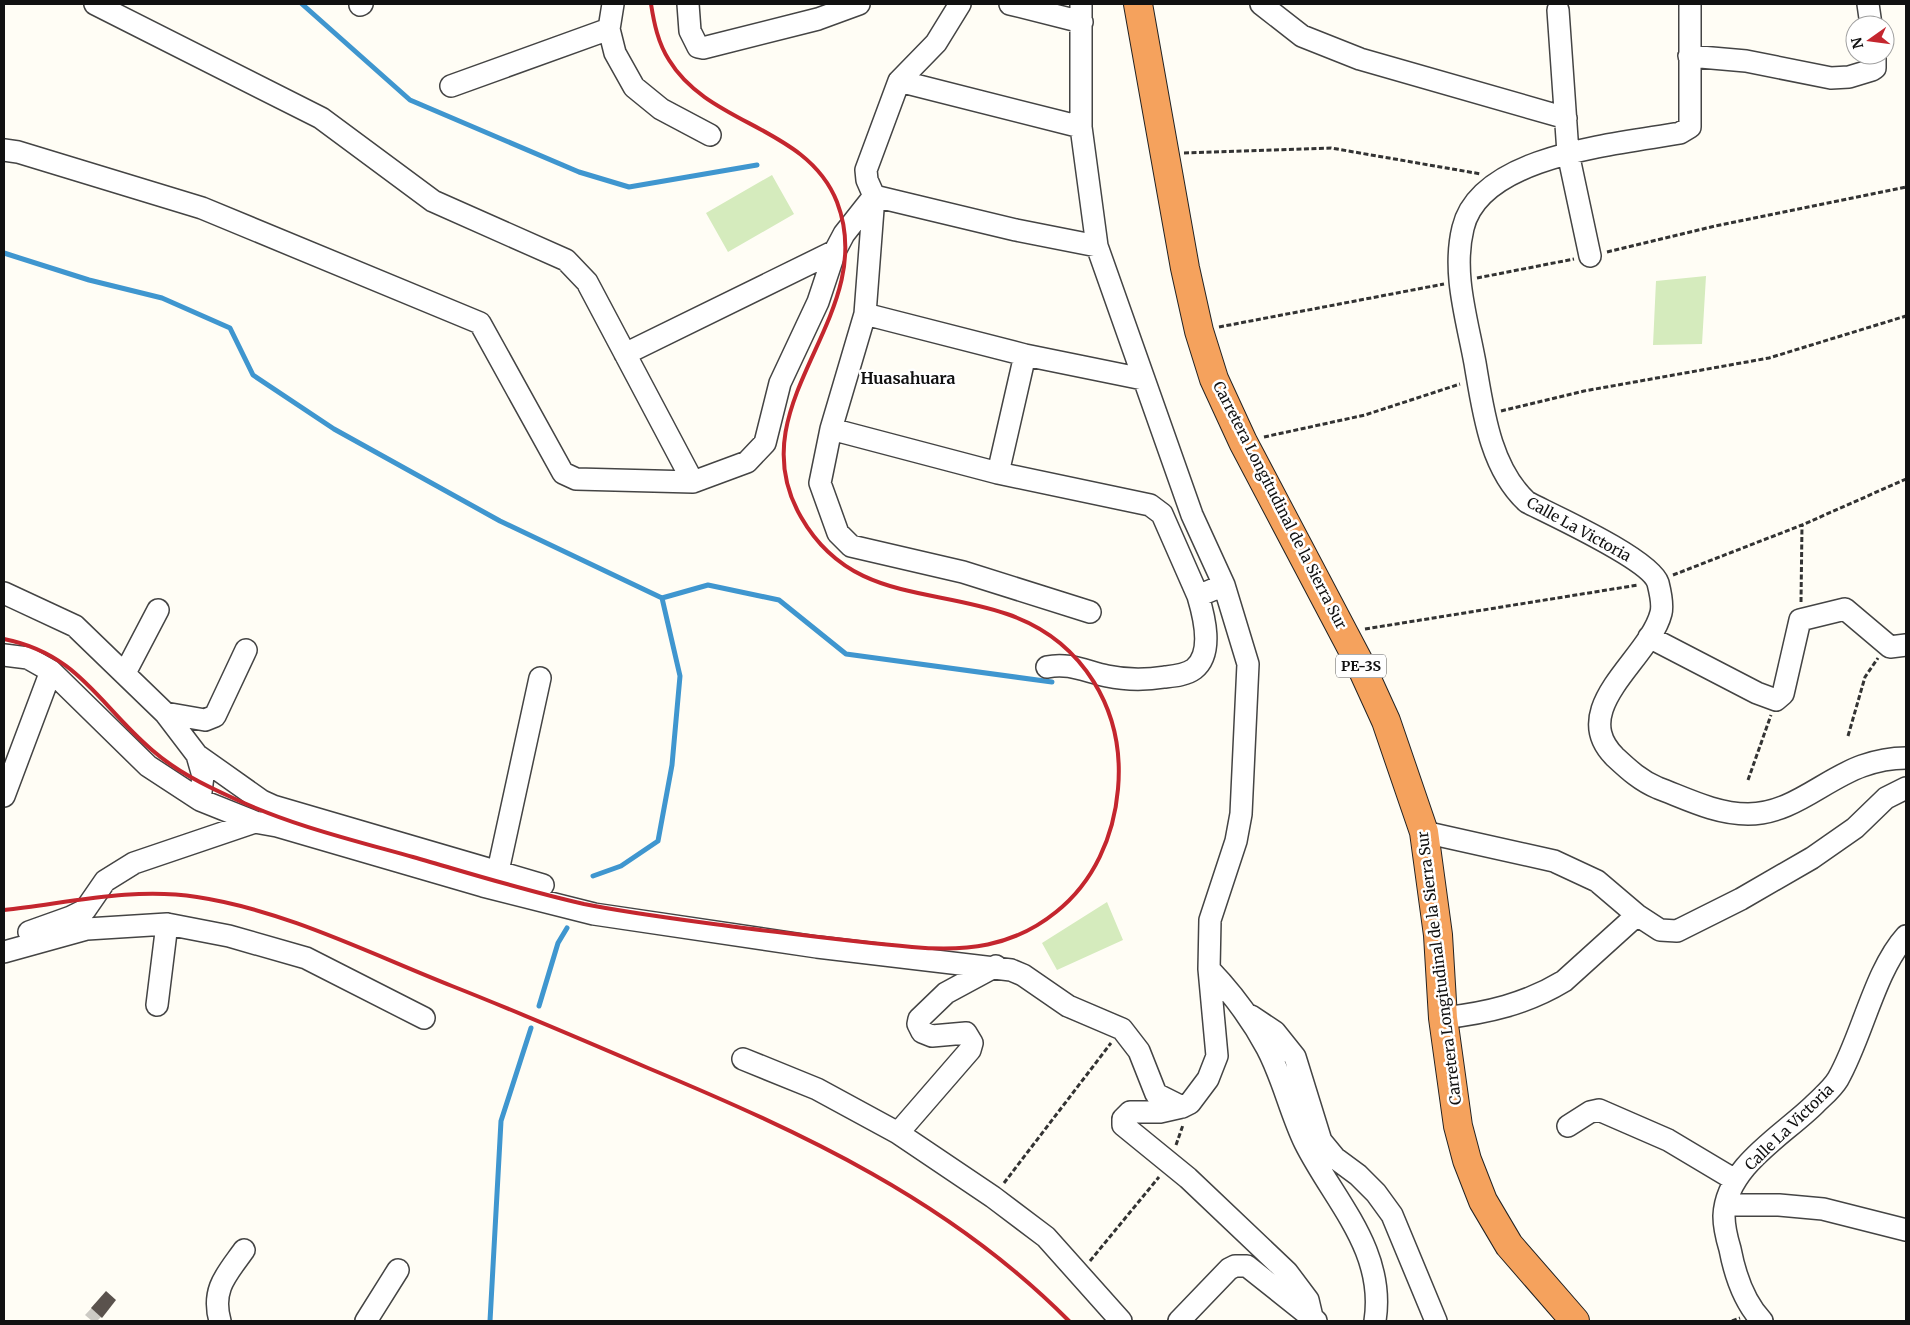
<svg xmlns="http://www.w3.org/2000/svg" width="1910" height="1325" font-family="Merriweather,serif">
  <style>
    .green { fill: #d5ebbd }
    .shadow { fill: #0003 }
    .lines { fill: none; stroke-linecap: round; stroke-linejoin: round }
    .stream { stroke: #3f96cf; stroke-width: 5 }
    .building { fill: #5a524d }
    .minor-casing { stroke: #444; stroke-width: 24 }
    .highway-casing { stroke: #222; stroke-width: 30 }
    .path { stroke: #333; stroke-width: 3; stroke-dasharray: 5 2.5; stroke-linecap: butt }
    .minor { stroke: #fff; stroke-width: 21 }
    .highway { stroke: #f5a25d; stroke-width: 28 }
    .rail { stroke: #c4262e; stroke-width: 4 }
    .labels { text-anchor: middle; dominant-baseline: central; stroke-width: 5; stroke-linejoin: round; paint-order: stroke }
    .shield { fill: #fff; stroke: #585858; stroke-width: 1 }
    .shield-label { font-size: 14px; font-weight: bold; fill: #111 }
    .street-label { font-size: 15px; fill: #111; stroke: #fff }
    .neighbourhood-label { font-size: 16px; font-weight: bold; fill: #111; stroke: #fff }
  </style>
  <rect width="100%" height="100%" fill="#fffdf5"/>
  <path class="green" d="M772,175L794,214L728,252L706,213Z
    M1706,276L1702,344L1653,345L1656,281Z
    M1107,902L1123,940L1057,970L1042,943Z"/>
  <path class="shadow" d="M99,1300L101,1317L97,1321H92L85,1315Z"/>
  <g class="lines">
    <path class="stream" d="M302,4L410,100L579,172L629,187L757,165
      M4,253L89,280L162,298L230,328L253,375L334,429L500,521L662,598L708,585L779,600L846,654L1052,682
      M593,876L621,866L658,841L672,765L680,676L662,598
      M539,1006L558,943L567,928
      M490,1321L501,1121L531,1028"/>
  </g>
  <path class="building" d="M106,1291L116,1300L102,1318L91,1308Z"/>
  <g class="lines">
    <defs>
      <path id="minor" d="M95,4L321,118L433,201L566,260L587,282L693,482
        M613,4L609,29L615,53L634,87L661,109L710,135
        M688,4L690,31L698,47L703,48L818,19L859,4
        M960,4L936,43L899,81L866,170L867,180L874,196L865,314L831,429L820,483L838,533L851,546L963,572L1090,612
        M1010,4L1082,22
        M1261,4L1302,36L1360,59L1566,118
        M1690,4V127L1680,133C1618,144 1480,155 1463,228C1452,273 1467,319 1475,363C1483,410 1490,468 1527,502C1552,515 1650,559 1658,583C1660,591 1663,605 1661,613C1649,660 1566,708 1615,757C1629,770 1641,781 1658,788C1687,799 1716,814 1748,814C1792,814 1823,780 1862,766C1876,761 1891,758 1906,758
        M1868,4L1871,25
        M360,5L362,4
        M1558,10L1568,153L1590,256
        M1689,56L1746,61L1831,78L1849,77L1872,70L1875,68V55
        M899,81L1081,127
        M451,86L609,29
        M4,150L18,152L202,208L480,323L563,473L576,479L693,482L747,462L765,443L780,383L818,302L835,251
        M874,196L1016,230L1097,246
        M865,314L1025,355L1143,379
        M625,354L835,251L844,234L874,196
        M831,429L998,473L1150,505L1162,514L1198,596L1224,585
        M998,473L1025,355
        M4,593L75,626L165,713L197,755L203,776L200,800
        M1649,637L1757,693L1776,700L1783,694L1800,620L1845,609L1890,647L1906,645
        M4,655L28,658L51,671L148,766L200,800L255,822L277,826L483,886L594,914L817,947L1011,970L1023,975L1068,1006L1122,1029L1139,1051L1156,1094L1182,1107L1190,1103L1208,1079L1217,1056L1209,969L1210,920L1236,841L1241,814L1248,664L1224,585L1192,515L1097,246L1081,127V4
        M1047,667C1069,662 1087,672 1107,676C1126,680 1146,680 1165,677C1174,676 1186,675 1194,669C1214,653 1204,616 1198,596
        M125,673L158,610
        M165,713L205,720L215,716L246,650
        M197,755L262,801L273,806L543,885
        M4,796L51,671
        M1424,832L1554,861L1597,881L1637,915L1660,930L1677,931L1741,899L1812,858L1855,828L1886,798L1906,788
        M498,871L540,678
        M29,932L71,917L85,910L105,881L134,863L255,822
        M4,952L87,929L167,924L229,936L306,958L424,1018
        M1209,969C1232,993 1251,1018 1267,1048C1283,1078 1290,1112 1305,1143C1334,1201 1386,1250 1375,1321
        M157,1005L167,924
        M1251,1016L1275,1032L1295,1057L1321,1141L1335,1158L1358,1175L1376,1193L1392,1215L1436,1321
        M1443,1018C1487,1013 1526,1004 1564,981L1637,915
        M743,1059L817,1089L898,1133L993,1197L1046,1237L1121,1321
        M1182,1107L1160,1112H1130L1123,1119V1125L1188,1178L1287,1272L1308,1300L1312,1317
        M1568,1126L1590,1112L1599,1110L1668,1140L1735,1180
        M898,1133L970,1050L972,1043L966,1033L932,1036L922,1032L918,1024L919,1019L946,993L996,966
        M1726,1205H1779L1823,1209L1906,1230
        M220,1321C211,1289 227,1274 244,1250
        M366,1321L398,1270
        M1179,1321L1229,1269L1235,1266H1247L1316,1321
        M1762,1321C1744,1302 1735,1275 1730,1249C1727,1239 1724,1227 1724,1216C1726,1166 1784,1135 1815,1104C1823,1096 1832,1089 1838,1079C1862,1037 1875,970 1906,936"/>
      <path id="highway" d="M1138,4L1185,268L1199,331L1214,379L1243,442L1360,664L1386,721L1424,832L1438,935L1443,1018L1458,1126L1467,1160L1483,1201L1509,1245L1575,1321"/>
    </defs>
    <use href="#minor" class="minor-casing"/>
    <use href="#highway" class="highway-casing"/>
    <path class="path" d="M1184,153L1331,148L1481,174
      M1607,252L1715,226L1906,187
      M1477,278L1574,259
      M1219,327L1444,284
      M1501,411L1584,391L1769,358L1906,316
      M1264,437L1365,415L1460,384
      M1673,575L1802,525L1906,479
      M1801,602L1802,525
      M1365,629L1638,585
      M1848,736L1865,677L1878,658
      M1748,780L1771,715
      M1176,1145L1183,1125
      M1004,1183L1111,1043
      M1090,1261L1159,1177
      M1732,1321L1740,1318"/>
    <use href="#minor" class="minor"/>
    <use href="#highway" class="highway"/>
    <path class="rail" d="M4,639C79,654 99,705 152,750C176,771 204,785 233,798C290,825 352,840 413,857C469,873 526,891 584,904C634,914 685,920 736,927C794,934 853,942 912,947C965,952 1013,947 1056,912C1094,882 1114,836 1118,789C1125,710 1083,640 1007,614C929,587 849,601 801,517C735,403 881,317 837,202C807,126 709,126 669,60C658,43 654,23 651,4
      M4,910C68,903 132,887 197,897C284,910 371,954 452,986C518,1012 583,1040 648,1068C803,1133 949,1200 1069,1321"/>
  </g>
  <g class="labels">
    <rect class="shield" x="1336" y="654.5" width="50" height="23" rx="4"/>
    <g class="shield-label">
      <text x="1361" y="666">PE-3S</text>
    </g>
    <g class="street-label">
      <text transform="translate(1280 505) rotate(63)">Carretera Longitudinal de la Sierra Sur</text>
      <text transform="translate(1579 529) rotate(29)">Calle La Victoria</text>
      <text transform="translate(1439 968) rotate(-97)">Carretera Longitudinal de la Sierra Sur</text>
      <text transform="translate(1789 1127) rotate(-44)">Calle La Victoria</text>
    </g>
    <g class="neighbourhood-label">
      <text x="908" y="378">Huasahuara</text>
    </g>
  </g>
  <rect width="1910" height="1325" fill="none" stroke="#111111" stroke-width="10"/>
  <g transform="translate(1870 40) rotate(256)"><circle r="24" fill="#ffffff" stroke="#a0a0a0"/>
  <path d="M0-4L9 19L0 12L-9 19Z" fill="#c4262e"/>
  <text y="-8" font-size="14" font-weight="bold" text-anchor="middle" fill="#111111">N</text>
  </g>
</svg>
